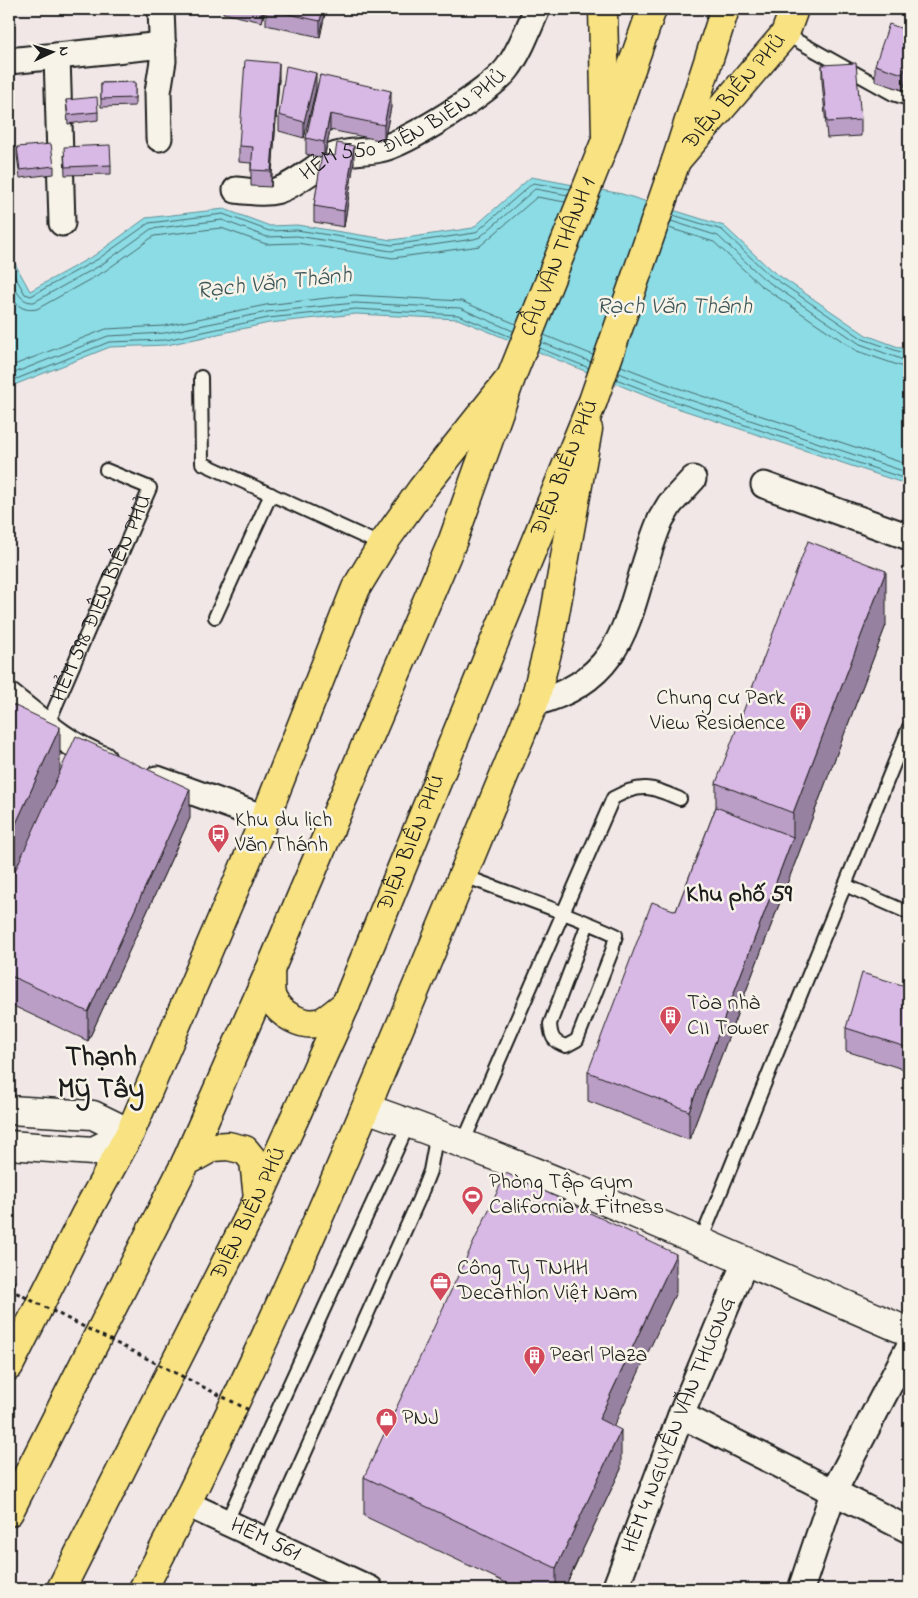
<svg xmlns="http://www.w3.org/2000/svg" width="918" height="1598" font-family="'Indie Flower',sans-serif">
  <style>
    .water { fill: #8bdce5; stroke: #5f8f95 }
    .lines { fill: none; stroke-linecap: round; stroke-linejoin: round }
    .shore { stroke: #48696c; stroke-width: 1 }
    .lane-casing { stroke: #1c1c1c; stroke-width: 16 }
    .street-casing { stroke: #1c1c1c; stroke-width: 29 }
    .secondary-casing { stroke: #1c1c1c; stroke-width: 31 }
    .primary-casing { stroke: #1c1c1c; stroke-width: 31 }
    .highway-casing { stroke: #1c1c1c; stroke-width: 31 }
    .path { stroke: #1c1c1c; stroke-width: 3; stroke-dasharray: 4 4; stroke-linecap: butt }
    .lane { stroke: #f7f3e8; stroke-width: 12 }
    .street { stroke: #f7f3e8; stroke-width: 25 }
    .secondary { stroke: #f7f3e8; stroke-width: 28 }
    .primary { stroke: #f8e281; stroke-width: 28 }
    .highway { stroke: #f8e281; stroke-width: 28 }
    .path-bridge { stroke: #1c1c1c; stroke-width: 3; stroke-dasharray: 4 4; stroke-linecap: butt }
    .wall { fill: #ba9ec5; stroke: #1c1c1c }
    .shaded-wall { fill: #9781a0; stroke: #1c1c1c }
    .building { fill: #d8b8e5; stroke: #1c1c1c }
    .labels { text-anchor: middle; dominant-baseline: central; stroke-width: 5; stroke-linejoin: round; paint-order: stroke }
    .street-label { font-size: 22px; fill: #1c1c1c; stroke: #f7f3e8 }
    .poi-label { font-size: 22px; fill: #1c1c1c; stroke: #f7f3e8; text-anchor: start }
    .water-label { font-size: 24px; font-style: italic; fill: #3d5658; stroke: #f7f3e8 }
    .neighbourhood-label { font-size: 24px; font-weight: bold; fill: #1c1c1c; stroke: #f7f3e8 }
    .district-label { font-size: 28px; font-weight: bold; fill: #1c1c1c; stroke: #f7f3e8 }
  </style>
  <rect width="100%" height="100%" fill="#f1e7e7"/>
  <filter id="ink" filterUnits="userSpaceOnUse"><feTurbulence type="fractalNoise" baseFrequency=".02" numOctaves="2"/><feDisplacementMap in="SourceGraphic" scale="10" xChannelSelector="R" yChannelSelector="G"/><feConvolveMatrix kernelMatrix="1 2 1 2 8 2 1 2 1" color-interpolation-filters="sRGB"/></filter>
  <g filter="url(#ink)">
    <path class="water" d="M531,177L622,194L724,226L771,270L866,335L909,351V485L668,405L458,319L356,314L269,323L167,345L110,347L9,387V261L14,262L30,291L95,255L146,218L224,209L270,226L297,225L392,240L473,228Z"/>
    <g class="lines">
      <path class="shore" d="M673,215L722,230L768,274L863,339L909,355
        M671,221L718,236L764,279L860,344L909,362
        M669,228L714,242L760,285L857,351L909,369
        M9,266L25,294L31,296L98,259L149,223L223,214L269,231L297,230L392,245L475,233L533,183L570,189
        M9,276C15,287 19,303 34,302L101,265L151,229L222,220L267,237L297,236L391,251L474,239L480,237L535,189L568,195
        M9,292C15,304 22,312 37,309L105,271L154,236L221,228L266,244L297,243L393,258L480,246L537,197L565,202
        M544,335L593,355
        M541,342L591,362
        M539,348L589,368
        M621,366L675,387L909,465
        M9,367L106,329L164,326L266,305L354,295L461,301L516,324
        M619,373L672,394L909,473
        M9,375L108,336L165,333L267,312L355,303L460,308L513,331
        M616,379L670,400L909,480
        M9,382L109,342L166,340L268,318L356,309L458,315L511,337"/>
      <defs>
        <g id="lane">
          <path d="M785,34L893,94L909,99"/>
          <path d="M201,377L202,463L382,545"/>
          <path d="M215,617L271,494"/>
          <path id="s1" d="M47,726L150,488L106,470"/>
          <path d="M462,875C513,895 566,912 616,935L612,951L577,1040L566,1046C553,1042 551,1037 550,1024L588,923"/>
          <path d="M845,885L909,913"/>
          <path d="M463,1143L613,798C642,782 652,787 680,799"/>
          <path d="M700,1243L909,727"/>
          <path d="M226,1523L409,1123"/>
          <path d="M265,1542L419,1199L430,1171L437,1133"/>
        </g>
        <g id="street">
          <path d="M57,56L62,223"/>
          <path d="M9,61L163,45"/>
          <path d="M159,138L158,92L163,61L161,9"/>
          <path id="s2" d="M236,190C277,195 279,193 313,170C319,166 324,160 331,157C347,150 363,153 380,149C406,144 490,91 507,69C520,52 528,29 537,9"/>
          <path d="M764,485L909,537"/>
          <path d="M9,696C38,719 68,746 103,759"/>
          <path d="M534,703C637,677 626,599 661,519L670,504L693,479"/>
          <path d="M157,779L265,818"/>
          <path d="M681,1415L909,1530"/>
          <path id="s3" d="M187,1504L370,1589"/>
          <path id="s4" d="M615,1589L681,1415L745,1262"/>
          <path d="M801,1589L833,1493L909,1347"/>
        </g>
        <path id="secondary" d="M366,1108C551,1173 729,1255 909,1332
          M9,1110L93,1115L130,1133
          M9,1145L93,1151L130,1133"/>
        <g id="primary">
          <path d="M603,9L606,137"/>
          <path id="s5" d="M676,161L785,34L794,9"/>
          <path d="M9,1366L85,1215L130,1133L265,818L356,588L382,545L422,489L508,381"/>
          <path d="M143,1589C292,1302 410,1001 534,703L550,641L588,429"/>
        </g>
        <g id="highway">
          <path d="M270,970C271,978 269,990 272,998C279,1014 303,1028 321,1022C329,1019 338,1010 346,1004"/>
          <path d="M186,1162L213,1147L228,1146L245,1150L254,1161L258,1198"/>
          <path id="s6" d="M9,1512L186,1162L270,970L453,540L512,375L606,140L652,9"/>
          <path id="s7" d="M61,1589L258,1199L346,1004L593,401L676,161L725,9"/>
        </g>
      </defs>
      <use href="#lane" class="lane-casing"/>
      <use href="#street" class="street-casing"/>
      <use href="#secondary" class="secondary-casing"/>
      <use href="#primary" class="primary-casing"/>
      <use href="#highway" class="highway-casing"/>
      <path class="path" d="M9,1299V1289L18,1280"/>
      <use href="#lane" class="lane"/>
      <use href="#street" class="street"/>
      <use href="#secondary" class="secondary"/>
      <use href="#primary" class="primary"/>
      <use href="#highway" class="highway"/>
      <path class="path-bridge" d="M9,1289L251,1411"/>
    </g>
    <path class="wall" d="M9,9H33L9,10Z
      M223,9H265L262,22L223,13Z
      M266,9H326L320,37L266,25Z
      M909,31V72L903,90L875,81V65Z
      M822,65L861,120V136L827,138L822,81Z
      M320,75L391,107L384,141L330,130L325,155L354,162L344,227L314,222V206L322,158L306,154V138Z
      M279,79L271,187L251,186V163L239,162V146Z
      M135,82V106L101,107V83Z
      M316,89L304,138L279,131V115Z
      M66,100L98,112V120L68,124Z
      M17,147L54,166V174L20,178L17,156Z
      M64,155L111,165V174L65,175Z
      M886,625L689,1140L588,1101V1072L676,911L716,807V783Z
      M9,703L60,772L190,818L88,1041L9,1004Z
      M909,987V1071L846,1051V1028Z
      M676,1292L613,1426L621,1469L564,1589H519L364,1516V1477Z"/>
    <path class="shaded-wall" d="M262,9H265L262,22Z
      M323,9H326L320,37V21Z
      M909,56V72L903,90V74Z
      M279,63V79L271,187V171Z
      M316,73V89L304,138V122Z
      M391,91V107L384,141V125Z
      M330,114V130L324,158V142Z
      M354,146V162L344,227V211Z
      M886,571V625L689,1140V1111L793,837V813Z
      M60,727V780L9,893V839Z
      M190,789V818L88,1041V1012Z
      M676,1254V1292L599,1458V1419Z
      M621,1430V1469L564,1589H556V1568Z"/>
    <path class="building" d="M266,9H323L320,21Z
      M889,24L909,31V56L903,74L875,65Z
      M245,60L279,63L271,171L251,170L253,147L239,146Z
      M856,63L861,120L827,122L822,65Z
      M286,66L316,73L304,122L279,115Z
      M320,75L391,91L384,125L330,114L324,142L306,138Z
      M135,82V98L101,99V83Z
      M97,97L98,112L68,115L66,100Z
      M337,143L354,146L344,211L314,206L322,154L335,156Z
      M51,144L54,166L20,170L17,147Z
      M110,145L111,165L65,167L64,147Z
      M808,541L886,571L793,813L716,783Z
      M9,703L60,727L9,839Z
      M76,736L190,789L88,1012L9,975V884Z
      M716,807L793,837L689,1111L588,1072L652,902L676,911Z
      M862,973L909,987V1048L846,1028Z
      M506,1173L676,1254L599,1419L621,1430L556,1568L364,1477Z
      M200,1585L209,1589H198Z"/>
  </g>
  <defs>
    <symbol id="building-pin" viewBox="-11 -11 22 30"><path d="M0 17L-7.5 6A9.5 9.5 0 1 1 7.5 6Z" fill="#d1495b" stroke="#f7f3e8"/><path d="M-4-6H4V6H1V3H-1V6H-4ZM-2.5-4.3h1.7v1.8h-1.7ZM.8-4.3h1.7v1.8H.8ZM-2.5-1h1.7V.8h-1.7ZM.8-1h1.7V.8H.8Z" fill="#fff"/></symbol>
    <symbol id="bus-pin" viewBox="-11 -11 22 30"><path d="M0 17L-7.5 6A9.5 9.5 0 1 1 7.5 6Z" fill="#d1495b" stroke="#f7f3e8"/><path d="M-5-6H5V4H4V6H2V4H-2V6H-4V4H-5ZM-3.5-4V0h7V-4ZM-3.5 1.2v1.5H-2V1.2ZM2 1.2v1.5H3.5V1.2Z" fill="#fff"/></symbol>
    <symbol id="stadium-pin" viewBox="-11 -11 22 30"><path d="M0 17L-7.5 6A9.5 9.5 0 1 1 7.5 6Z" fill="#d1495b" stroke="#f7f3e8"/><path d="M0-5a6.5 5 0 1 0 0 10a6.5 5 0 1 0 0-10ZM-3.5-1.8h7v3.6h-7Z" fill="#fff"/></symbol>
    <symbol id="office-pin" viewBox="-11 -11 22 30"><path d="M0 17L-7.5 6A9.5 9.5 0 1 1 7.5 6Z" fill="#d1495b" stroke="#f7f3e8"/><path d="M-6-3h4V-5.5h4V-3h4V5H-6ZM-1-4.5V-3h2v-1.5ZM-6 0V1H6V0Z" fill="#fff"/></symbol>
    <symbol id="shop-pin" viewBox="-11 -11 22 30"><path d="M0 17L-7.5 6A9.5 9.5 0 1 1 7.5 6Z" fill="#d1495b" stroke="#f7f3e8"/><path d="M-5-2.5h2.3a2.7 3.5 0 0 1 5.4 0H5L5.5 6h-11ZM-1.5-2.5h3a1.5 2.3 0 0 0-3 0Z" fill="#fff"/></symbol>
  </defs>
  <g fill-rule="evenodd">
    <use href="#building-pin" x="788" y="700" width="25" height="34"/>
    <use href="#bus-pin" x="206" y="822" width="25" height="34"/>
    <use href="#building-pin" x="658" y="1004" width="25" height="34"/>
    <use href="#stadium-pin" x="460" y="1184" width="25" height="34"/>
    <use href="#office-pin" x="428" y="1270" width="25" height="34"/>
    <use href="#building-pin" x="522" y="1344" width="25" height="34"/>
    <use href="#shop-pin" x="374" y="1406" width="25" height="34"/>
  </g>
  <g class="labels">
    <g class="street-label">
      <text stroke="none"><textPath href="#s5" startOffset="91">ĐIỆN BIÊN PHỦ</textPath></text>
      <text stroke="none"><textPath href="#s2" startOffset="186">HẺM 550 ĐIỆN BIÊN PHỦ</textPath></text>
      <text stroke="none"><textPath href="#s6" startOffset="1371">CẦU VĂN THÁNH 1</textPath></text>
      <text stroke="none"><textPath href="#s7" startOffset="1230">ĐIỆN BIÊN PHỦ</textPath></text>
      <text stroke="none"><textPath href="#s1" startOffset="139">HẺM 598 ĐIỆN BIÊN PHỦ</textPath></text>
      <text stroke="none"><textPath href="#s7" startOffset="825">ĐIỆN BIÊN PHỦ</textPath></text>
      <text stroke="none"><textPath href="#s7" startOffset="420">ĐIỆN BIÊN PHỦ</textPath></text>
      <text stroke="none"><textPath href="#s4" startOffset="176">HẺM 4 NGUYỄN VĂN THƯƠNG</textPath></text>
      <text stroke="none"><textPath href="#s3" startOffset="86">HẺM 561</textPath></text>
    </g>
    <g class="poi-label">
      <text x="785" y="699" text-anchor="end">Chung cư Park<tspan x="785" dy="25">View Residence</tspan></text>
      <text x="235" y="821">Khu du lịch<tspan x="235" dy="25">Văn Thánh</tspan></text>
      <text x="687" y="1004">Tòa nhà<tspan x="687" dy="25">CII Tower</tspan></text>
      <text x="489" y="1183">Phòng Tập Gym<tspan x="489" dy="25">California &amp; Fitness</tspan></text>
      <text x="457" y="1269">Công Ty TNHH<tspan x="457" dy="25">Decathlon Việt Nam</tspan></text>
      <text x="550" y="1356">Pearl Plaza</text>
      <text x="402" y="1419">PNJ</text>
    </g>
    <g class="water-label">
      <text transform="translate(274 284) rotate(-6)">Rạch Văn Thánh</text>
      <text x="674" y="307">Rạch Văn Thánh</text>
    </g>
    <g class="neighbourhood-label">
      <text x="739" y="895">Khu phố 59</text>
    </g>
    <g class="district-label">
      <text x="101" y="1058">Thạnh<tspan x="101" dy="32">Mỹ Tây</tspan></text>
    </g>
  </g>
  <rect width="918" height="1598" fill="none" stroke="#f7f3e8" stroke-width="30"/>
  <rect x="15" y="15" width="888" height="1568" fill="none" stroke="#1c1c1c" stroke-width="2" filter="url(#ink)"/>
  <g transform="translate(52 52) rotate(86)" stroke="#f7f3e8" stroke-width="4" paint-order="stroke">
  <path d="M0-4L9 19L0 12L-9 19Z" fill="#1c1c1c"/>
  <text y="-8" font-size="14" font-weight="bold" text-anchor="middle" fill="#1c1c1c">N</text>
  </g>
</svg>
